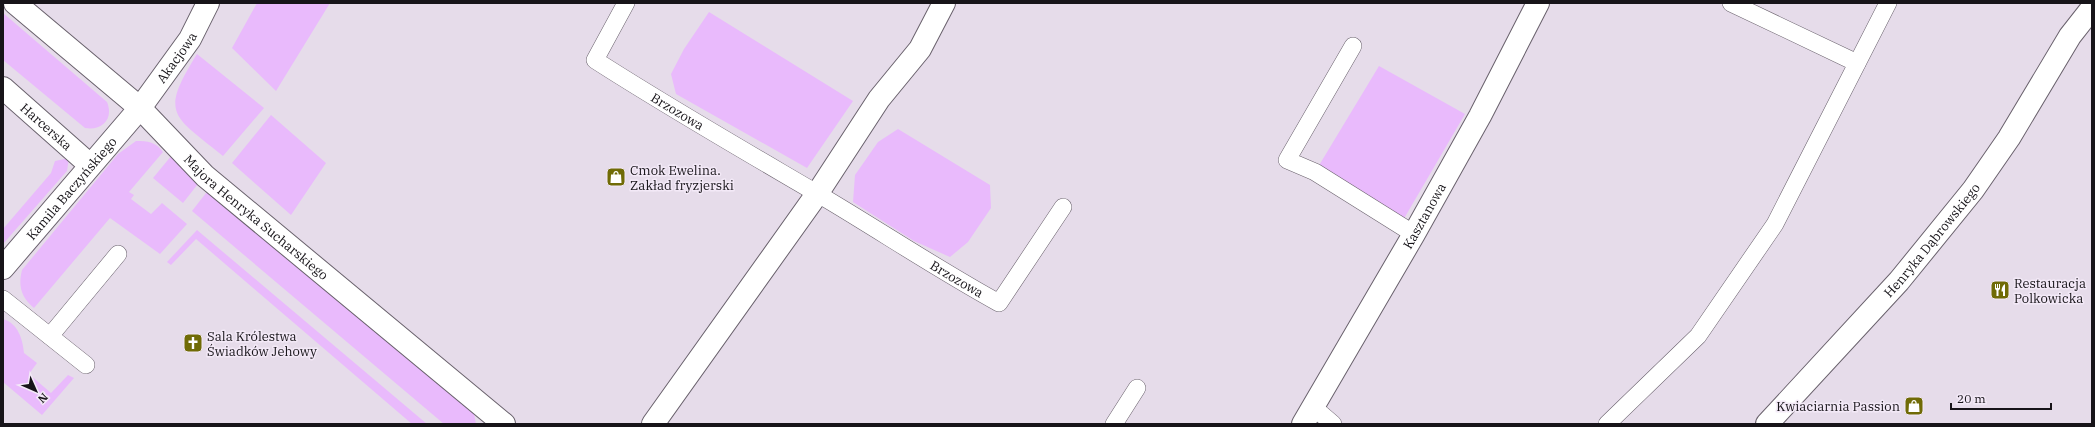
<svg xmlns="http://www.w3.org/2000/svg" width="2095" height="427" font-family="'IBM Plex Serif',serif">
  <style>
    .green { fill: #e9bafc }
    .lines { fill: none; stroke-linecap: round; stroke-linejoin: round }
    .lane-casing { stroke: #69616c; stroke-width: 18 }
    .street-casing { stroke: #69616c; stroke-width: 24 }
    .secondary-casing { stroke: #69616c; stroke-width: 24 }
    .lane { stroke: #fff; stroke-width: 17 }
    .street { stroke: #fff; stroke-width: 22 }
    .secondary { stroke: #fff; stroke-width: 22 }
    .labels { text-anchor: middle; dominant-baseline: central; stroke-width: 3; stroke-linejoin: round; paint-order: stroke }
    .street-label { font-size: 13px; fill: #171419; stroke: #f3e9f7 }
    .poi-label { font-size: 13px; fill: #171419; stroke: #f3e9f7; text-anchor: start }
  </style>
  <rect width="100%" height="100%" fill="#e6dcea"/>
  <path class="green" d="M257,3H330L276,91L232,48Z
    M709,12L853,101L807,168L676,94L671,74L684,49Z
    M3,13L107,102C114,119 102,131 85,128L3,60Z
    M197,54L264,108L223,156C173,115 159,115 197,54Z
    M1379,66L1465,114L1402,222L1315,172Z
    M271,115L326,163L291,215L232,163Z
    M898,129L990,185L991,208L968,242L950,257L914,241L853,202L855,175L878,142Z
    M136,141C148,141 156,142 163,152L129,192L134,195L131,199L151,214L162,203L187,224L160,254L110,218L34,308C21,297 18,286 22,270L118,154Z
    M172,155L201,180L183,203L153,178Z
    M69,158L67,171L3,244V229L51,173L55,161Z
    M211,191L474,414L476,424H444L192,211L206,193Z
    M197,230L427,424H412L196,239L171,265L167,262Z
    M3,319C18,323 23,340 24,353L37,363L29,374L51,393L68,375L74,378L42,415L3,382Z"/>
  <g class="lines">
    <defs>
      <g id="lane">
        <path id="s1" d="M626,3L595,60C668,107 743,150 818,194C879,230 937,269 999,303L1063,207"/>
        <path d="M1731,3L1857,63"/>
        <path d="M1353,46L1287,160L1315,172L1414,234"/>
        <path d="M3,299L86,365"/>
        <path d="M50,336L118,254"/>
        <path d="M1312,406L1333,424"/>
        <path d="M1114,424L1137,388"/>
        <path d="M1607,424L1698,336L1775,224L1888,3"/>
      </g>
      <g id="street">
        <path id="s2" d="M15,3L140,108L205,176L504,424"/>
        <path id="s3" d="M3,88L90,165"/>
        <path id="s4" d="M3,268L140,108L190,39L208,3"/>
        <path d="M653,424L817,194L879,99L920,49L944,3"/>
        <path id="s5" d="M1303,424L1414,234L1480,116L1538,3"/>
      </g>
      <g id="secondary">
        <path id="s6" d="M1767,424L1899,281L1973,190L2009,138L2070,36L2092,8"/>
      </g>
    </defs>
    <use href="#lane" class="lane-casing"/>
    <use href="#street" class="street-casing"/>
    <use href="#secondary" class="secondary-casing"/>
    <use href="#lane" class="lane"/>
    <use href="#street" class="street"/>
    <use href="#secondary" class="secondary"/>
  </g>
  <defs>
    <symbol id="shop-square" viewBox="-11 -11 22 22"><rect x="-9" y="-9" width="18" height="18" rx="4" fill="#706b06" stroke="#f3e9f7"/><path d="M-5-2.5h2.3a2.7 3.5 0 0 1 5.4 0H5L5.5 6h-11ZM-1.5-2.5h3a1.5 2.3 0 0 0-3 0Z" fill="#fff"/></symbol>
    <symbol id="restaurant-square" viewBox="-11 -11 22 22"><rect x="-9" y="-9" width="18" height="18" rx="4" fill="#706b06" stroke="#f3e9f7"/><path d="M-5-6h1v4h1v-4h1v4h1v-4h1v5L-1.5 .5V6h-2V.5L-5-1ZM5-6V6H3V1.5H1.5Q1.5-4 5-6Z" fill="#fff"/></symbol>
    <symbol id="church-square" viewBox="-11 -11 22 22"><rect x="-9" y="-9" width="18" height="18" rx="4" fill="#706b06" stroke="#f3e9f7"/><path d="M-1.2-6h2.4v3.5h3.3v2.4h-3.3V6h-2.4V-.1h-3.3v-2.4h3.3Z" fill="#fff"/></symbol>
  </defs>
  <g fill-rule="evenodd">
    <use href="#shop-square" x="605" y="166" width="22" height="22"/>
    <use href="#restaurant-square" x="1989" y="279" width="22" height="22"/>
    <use href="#church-square" x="182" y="332" width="22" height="22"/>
    <use href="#shop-square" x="1903" y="395" width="22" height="22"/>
  </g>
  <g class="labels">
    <g class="street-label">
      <text stroke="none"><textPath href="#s4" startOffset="273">Akacjowa</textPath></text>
      <text stroke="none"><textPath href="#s1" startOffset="162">Brzozowa</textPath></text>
      <text stroke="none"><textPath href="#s3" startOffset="58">Harcerska</textPath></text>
      <text stroke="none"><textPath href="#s4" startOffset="105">Kamila Baczyńskiego</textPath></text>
      <text stroke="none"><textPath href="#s5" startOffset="241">Kasztanowa</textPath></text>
      <text stroke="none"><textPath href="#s2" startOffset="323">Majora Henryka Sucharskiego</textPath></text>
      <text stroke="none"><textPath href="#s6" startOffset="247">Henryka Dąbrowskiego</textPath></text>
      <text stroke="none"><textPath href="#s1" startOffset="488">Brzozowa</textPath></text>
    </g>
    <g class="poi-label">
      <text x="630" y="170">Cmok Ewelina.<tspan x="630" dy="15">Zakład fryzjerski</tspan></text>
      <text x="2014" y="283">Restauracja<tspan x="2014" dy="15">Polkowicka</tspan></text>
      <text x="207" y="336">Sala Królestwa<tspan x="207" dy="15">Świadków Jehowy</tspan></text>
      <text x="1900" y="406" text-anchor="end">Kwiaciarnia Passion</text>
    </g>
  </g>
  <rect width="2095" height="427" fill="none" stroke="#171419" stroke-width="8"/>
  <g transform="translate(36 391) rotate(135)" stroke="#f3e9f7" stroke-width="3" paint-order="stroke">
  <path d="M0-3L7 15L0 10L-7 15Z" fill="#171419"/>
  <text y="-6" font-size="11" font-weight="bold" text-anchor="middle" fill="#171419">N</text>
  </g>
  <path d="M1951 403v6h100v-6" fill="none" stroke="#171419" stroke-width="2"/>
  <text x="1957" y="403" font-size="12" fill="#171419" stroke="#f3e9f7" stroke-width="3" paint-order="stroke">20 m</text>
</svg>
